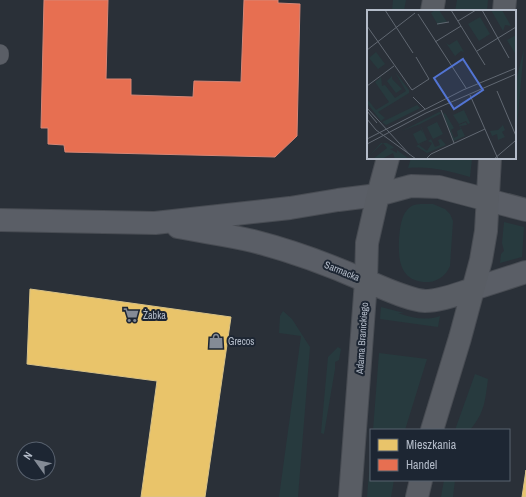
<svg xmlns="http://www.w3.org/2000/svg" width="526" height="497" font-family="'Archivo Narrow',sans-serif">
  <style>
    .green { fill: #273a3e }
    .homes { fill: #e9c46a; stroke: #d9c286 }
    .shops { fill: #e76f51; stroke: #d88675 }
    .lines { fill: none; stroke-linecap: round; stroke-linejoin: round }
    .service-casing { stroke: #484c53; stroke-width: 18 }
    .minor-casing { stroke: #484c53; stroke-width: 24 }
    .secondary-casing { stroke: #484c53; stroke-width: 24 }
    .service { stroke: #5a5e66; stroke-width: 17 }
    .minor { stroke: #5a5e66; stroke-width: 22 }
    .secondary { stroke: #595d64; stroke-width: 22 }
    .labels { text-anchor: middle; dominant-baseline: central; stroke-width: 4; stroke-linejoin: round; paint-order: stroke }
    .street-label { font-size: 10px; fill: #b4bcc9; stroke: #1d2633 }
    .poi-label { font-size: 10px; fill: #b4bcc9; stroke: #1d2633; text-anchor: start }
    .inset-road { fill: none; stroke: #616872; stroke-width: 1 }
    .view { fill: #5274d3; fill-opacity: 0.15; stroke: #5274d3; stroke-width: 2 }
    .inset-edge { fill: none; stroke: #b4bcc9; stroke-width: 2 }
  </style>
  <rect width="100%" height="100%" fill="#2a3038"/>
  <path class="green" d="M393,0H406L404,11H392Z
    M457,0H488L487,11H455Z
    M524,49L517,126H515V85Z
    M411,158H465L472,159L470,177C448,171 432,166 408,168Z
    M423,204H433L440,207L445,209L450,214L453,221L450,266C446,275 439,281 429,282C401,283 398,262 399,240C400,228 401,210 414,205C417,204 420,204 423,204Z
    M504,222L524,227L522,257L500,263L501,254L504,251L502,243Z
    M381,307L404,313H398C412,318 426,321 440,316L438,327L380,319Z
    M283,311L292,319L310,347L298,497H279L301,336L279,333L280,316Z
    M338,347L341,349L339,360L335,362V369L324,434L321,433L328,357Z
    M379,353L427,359L405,430H373Z
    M475,374L488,379C485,401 485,412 470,430H455Z
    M371,450V480H394L391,497H367Z
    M444,480H455L453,497H441Z"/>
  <path class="homes" d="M30,289L231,317L205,497H141L157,381L27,364Z
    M526,470V497H522Z"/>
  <path class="shops" d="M44,0H108L106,79H131V95L193,97L194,81L241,82L244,0H278V3L300,4L297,136L275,157L65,152L64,145L48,144V128H41Z"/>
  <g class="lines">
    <defs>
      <path id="service" d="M0,56V53"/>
      <path id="minor" d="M488,200L526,210
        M0,220L155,223L290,208L338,200L378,195
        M178,227C203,232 228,235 253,241C292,251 330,265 366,281
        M473,289L526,272"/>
      <path id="secondary" d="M432,11L434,0
        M504,11L505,0
        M378,195L411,186L439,187L488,200
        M366,281C382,287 408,300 425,301C441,301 457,294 473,289
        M432,430L460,338L481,260L486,231L490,158
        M350,497L366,281L367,243L378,195L388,158
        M417,497L421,480"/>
    </defs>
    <use href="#service" class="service-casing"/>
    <use href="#minor" class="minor-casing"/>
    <use href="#secondary" class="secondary-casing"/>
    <use href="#service" class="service"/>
    <use href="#minor" class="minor"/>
    <use href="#secondary" class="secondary"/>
  </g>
  <defs>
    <symbol id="supermarket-bare" viewBox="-9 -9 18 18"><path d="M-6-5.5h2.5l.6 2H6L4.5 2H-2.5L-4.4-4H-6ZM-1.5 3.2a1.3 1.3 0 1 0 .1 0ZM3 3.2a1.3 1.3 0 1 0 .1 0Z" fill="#848b96" stroke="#1d2633" stroke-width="2.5" paint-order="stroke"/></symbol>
    <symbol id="shop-bare" viewBox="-9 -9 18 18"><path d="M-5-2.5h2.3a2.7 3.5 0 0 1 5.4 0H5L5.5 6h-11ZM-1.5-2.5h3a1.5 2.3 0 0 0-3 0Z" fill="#848b96" stroke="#1d2633" stroke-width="2.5" paint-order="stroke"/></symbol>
  </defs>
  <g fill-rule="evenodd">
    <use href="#supermarket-bare" x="120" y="304" width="22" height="22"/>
    <use href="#shop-bare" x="205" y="330" width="22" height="22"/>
  </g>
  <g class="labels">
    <g class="street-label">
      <text transform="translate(342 271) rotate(22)">Sarmacka</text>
      <text transform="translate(362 338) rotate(-86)">Adama Branickiego</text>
    </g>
    <g class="poi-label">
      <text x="143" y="315">Żabka</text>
      <text x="228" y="341">Grecos</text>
    </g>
  </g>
  <g transform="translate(367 10)">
    <rect width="149" height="149" fill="#2a3038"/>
    <path d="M68,0H72L80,12L71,15L64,3ZM124,0H135L144,16L138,15L136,21ZM113,7L123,24L112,31L101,14ZM149,25V45L140,30ZM90,30L97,42L94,41L88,46L79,33L82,35ZM9,42L18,54L11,59L2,48ZM28,62L42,80V83L11,102L18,108L14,111L0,93V89L9,100L22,92L8,72L14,67L15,76L18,75L28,88L39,81ZM25,66V69L35,79L29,83L20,71ZM50,95L53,98L19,115L15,112ZM97,100L103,113L101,114L99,111L92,114L86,105ZM72,102L75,103L53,114L60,130L51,134L46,124L54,120L56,123L53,114L35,121ZM78,103L87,118L84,120L87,128L91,126L90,121L94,119L92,115L99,112L100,115L93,116L98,126L87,131L76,104ZM70,112L76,124L66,129L60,117ZM136,115L138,120L135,122L138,127L131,130L130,124L125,126L123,121L131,120ZM64,129L68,137L73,135L71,130L74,129L79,135L60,143L49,136L59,131L52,135L60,141L65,133L61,131ZM14,133H20L25,136L27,138L23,139L30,143V140L42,149H28L26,143L15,149H6L20,138L16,133L2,146Z" fill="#273a3e"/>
    <path class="inset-road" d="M18,0L46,43M84,0L118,55M115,0L142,48M51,4L99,78M91,11L109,0M70,14L82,12M0,16L45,80L62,69L49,47M68,32L94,16M0,40L48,3M110,41L149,17M0,76L27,56M130,81L149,126M103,85L131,149M46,87L58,99M0,98L43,145M74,100L87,133M0,101L10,113M0,109L9,120L49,149M0,129L96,80L149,58M0,134L59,103L149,64M60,148L64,144L118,119M127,149L148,131"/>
    <path class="view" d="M96,49L116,80L87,99L67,68Z"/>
    <rect width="149" height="149" class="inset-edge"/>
  </g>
  <rect x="370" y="429" width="140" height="52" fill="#1d2633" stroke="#59626f"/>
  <rect x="378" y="439" width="20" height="12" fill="#e9c46a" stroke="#59626f"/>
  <text x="406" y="449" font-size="12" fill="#b4bcc9">Mieszkania</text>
  <rect x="378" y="459" width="20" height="12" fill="#e76f51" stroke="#59626f"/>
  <text x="406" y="469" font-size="12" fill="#b4bcc9">Handel</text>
  <g transform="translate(36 461) rotate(303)"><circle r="19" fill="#1d2633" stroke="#59626f"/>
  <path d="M0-3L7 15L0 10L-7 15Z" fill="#848b96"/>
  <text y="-6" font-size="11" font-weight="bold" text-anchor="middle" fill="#b4bcc9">N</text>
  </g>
</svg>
